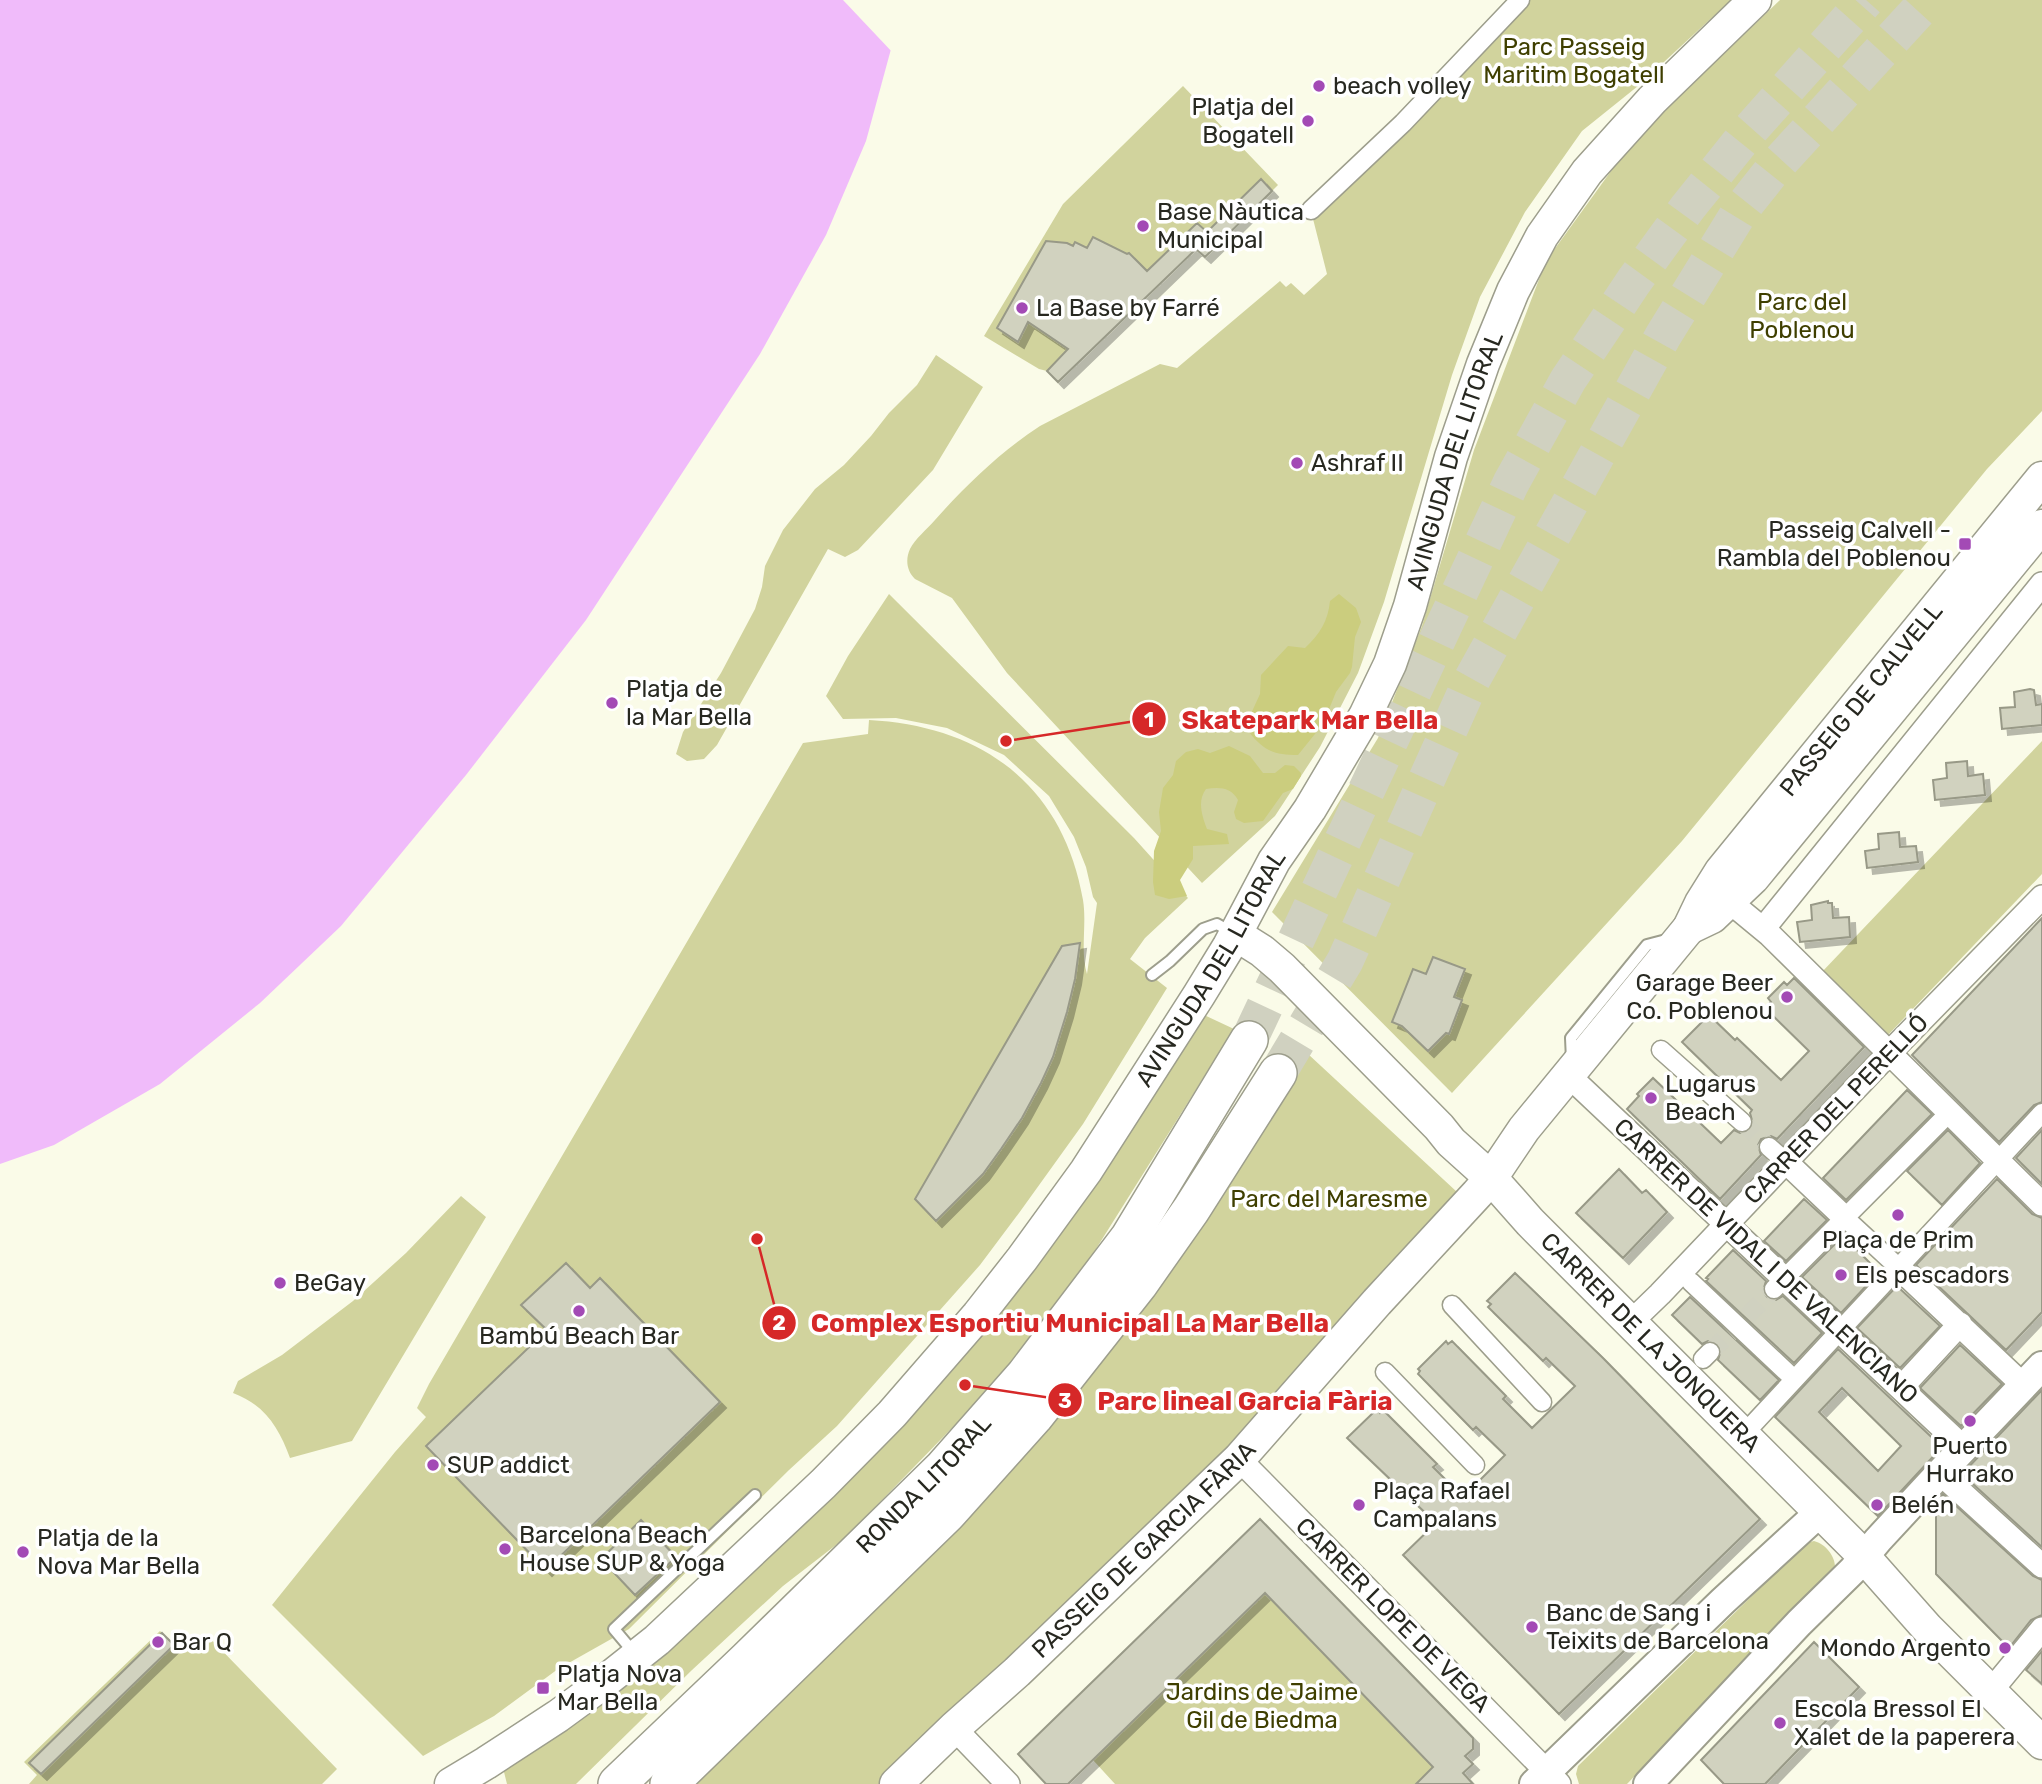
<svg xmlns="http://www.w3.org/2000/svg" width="2042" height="1784" font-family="Rubik,sans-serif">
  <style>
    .green { fill: #d1d39d }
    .forest { fill: #cbcd7e }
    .water { fill: #f0bbfa }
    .pier { fill: #fafbe8 }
    .building { fill: #d1d2bf; stroke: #989987; stroke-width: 2; fill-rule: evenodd; filter: url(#shadow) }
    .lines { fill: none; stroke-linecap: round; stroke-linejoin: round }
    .pedestrian-tunnel { stroke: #d0d1c0; stroke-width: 18; stroke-dasharray: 18 9; stroke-linecap: butt }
    .trunk-tunnel { stroke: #d0d1c0; stroke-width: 37; stroke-dasharray: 37 18; stroke-linecap: butt }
    .service-casing { stroke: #9d9e8c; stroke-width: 14 }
    .pedestrian-casing { stroke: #9d9e8c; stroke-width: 21 }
    .minor-casing { stroke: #9d9e8c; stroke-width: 26 }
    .tertiary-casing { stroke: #9d9e8c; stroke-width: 32 }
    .secondary-casing { stroke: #9d9e8c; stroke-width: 35 }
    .trunk-casing { stroke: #9d9e8c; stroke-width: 40 }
    .service { stroke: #fff; stroke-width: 10 }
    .pedestrian { stroke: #fff; stroke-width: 18 }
    .minor { stroke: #fff; stroke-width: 23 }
    .tertiary { stroke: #fff; stroke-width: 28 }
    .secondary { stroke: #fff; stroke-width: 32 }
    .trunk { stroke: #fff; stroke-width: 37 }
    .poi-dot { fill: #a34ab5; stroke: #fff; stroke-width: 2.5 }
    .labels { text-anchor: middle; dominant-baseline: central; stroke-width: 7; stroke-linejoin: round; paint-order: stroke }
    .park-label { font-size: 24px; fill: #3f3f00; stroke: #fff }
    .poi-label { font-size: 24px; fill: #272820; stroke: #fff; text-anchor: start }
    .street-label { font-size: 24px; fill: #272820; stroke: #fff }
    .leader { fill: none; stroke: #d62828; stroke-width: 2.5 }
    .callout-dot { fill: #d62828; stroke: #fff; stroke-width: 2.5 }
    .mark-label { font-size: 21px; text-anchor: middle; font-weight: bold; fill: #fff }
    .callout-label { font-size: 26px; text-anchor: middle; font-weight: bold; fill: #d62828; stroke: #fff; stroke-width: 7; stroke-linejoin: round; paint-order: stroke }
  </style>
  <defs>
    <filter id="shadow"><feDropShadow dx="6" dy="6" stdDeviation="0" flood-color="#0004"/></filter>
  </defs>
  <rect width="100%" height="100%" fill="#fafbe8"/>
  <path class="green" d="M1523,0H1731L1638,86L1582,131L1525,212L1480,297L1452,375L1384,602L1358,673L1320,747L1275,816L1202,883L1007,673L952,598L915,579C907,571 905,560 910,549C915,539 927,529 935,520C966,485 1000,452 1040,426L1160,364L1177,368L1280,281L1286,287L1291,283L1304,295L1327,274L1311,211Z
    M1780,0H2042V411L1987,469L1682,841L1452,1093L1272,912L1378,738L1422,626L1474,450L1546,261L1632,142Z
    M1183,86L1278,185L1205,257L1195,249L1058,382L1047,371L1039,369L984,336L1063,204Z
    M936,355L983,387L933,470L858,550L845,557L828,549L717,745L704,759L687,761L676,754L683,732L721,673L755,609L762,587L765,566L783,530L815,489L844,465L871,436L889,413L917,385Z
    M889,594L1134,838L1188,898L1145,938L1130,959L1167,988L1083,1124L1019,1213L980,1265L837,1426L789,1470L629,1629L558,1669L494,1716L423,1756L272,1605L395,1452L426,1417L417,1408L429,1384L803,743L868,734L869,720C982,726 1063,785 1083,900C1087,924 1080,952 1087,974L1097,903L1093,897L1086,867L1074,837L1049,796L1004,755L947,728L896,718L843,719L826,696L848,656Z
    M2042,741V874L1886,1037L1821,973Z
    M1202,1014L1234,1029L1084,1268L1020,1358L845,1538L783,1586L692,1670L576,1784H507L503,1768L565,1727L643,1671L855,1471L914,1412L1056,1240Z
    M1308,1054L1457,1192L1230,1446L882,1784H697L979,1504L1081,1387L1221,1198Z
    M461,1196L486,1217L352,1441L290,1458C279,1428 265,1405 233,1393L238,1381L282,1355L353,1301L406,1253Z
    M1814,1541C1826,1544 1836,1557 1835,1569L1627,1784H1579L1576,1774L1578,1766L1806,1543Z
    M1265,1594L1433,1768L1416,1784H1115L1093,1760Z
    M160,1631L182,1653L206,1634L337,1769L322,1784H29L37,1775L24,1762Z"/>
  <path class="forest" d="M1339,594L1356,608L1361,622L1355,637L1352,667L1350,673L1336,692L1323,724L1298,755C1274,755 1264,751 1249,732V718L1260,694L1261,675L1288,646L1305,648C1320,634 1328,621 1330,601Z
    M1229,746L1250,756L1263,773H1275L1285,765L1294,766L1301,773V776L1293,789L1283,793L1263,821L1244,823L1236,819L1234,812L1238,800C1231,787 1219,787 1206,789C1197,801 1202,816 1207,829L1227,834L1229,844L1193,846V859L1180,880L1187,896L1169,899L1155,895L1153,882L1154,851L1161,831L1159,812L1163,788L1173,775L1176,761L1186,752L1198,749L1210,753Z"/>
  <path class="water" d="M0,0H870L897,27L866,141L826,235L760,354L586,620L466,775L341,926L260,1003L160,1084L54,1145L0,1164Z"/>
  <path class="pier" d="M843,0H875L899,24L900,27L894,54Z"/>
  <path class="building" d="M1261,179L1272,191L1205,257L1196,249L1058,382L1047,371L1068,349L1028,322L1018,342L997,328L1046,241L1067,243L1073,246L1075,242L1087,248L1093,237L1127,254L1129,253L1147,271L1197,223L1207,232Z
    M2030,689L2034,690L2036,705L2042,704V725L2002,729L2000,708L2015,707L2014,692Z
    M1967,761L1968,776L1983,774L1985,795L1935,800L1933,780L1947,778L1946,763Z
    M1899,832L1900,847L1916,846L1918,862L1867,868L1865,851L1879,849L1878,834Z
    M1828,901V903H1832L1833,918L1849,917L1850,937L1800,942L1797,922L1812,920L1811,905Z
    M2042,918V1102L2034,1105L1999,1142L1912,1055Z
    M1080,943L1075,979L1067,1012L1053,1057L1041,1083L1022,1118L1001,1149L983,1174L936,1221L915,1199L1062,946Z
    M1433,957L1465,969L1454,997L1462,1000L1449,1034L1446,1033L1428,1051L1402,1026L1392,1022L1413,969L1426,974Z
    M1794,978L1864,1047L1777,1139L1771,1136L1761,1139L1758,1145L1761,1155L1720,1199L1627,1109L1639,1096L1637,1094L1653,1078L1721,1143L1734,1130L1740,1133L1750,1130L1753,1124L1750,1113L1752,1110L1682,1042L1709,1015L1735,1040L1737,1038L1781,1080L1809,1051L1765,1008L1771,1002L1768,998L1784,982L1787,985Z
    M1907,1090L1932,1114L1846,1200L1823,1178Z
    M1948,1130L1980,1163L1942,1205L1907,1171Z
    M2042,1130V1184L2016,1158Z
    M1619,1169L1642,1193L1646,1190L1667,1212L1623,1258L1576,1213Z
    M1997,1179L2032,1214L2042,1218V1312L2006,1350L1916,1265Z
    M1804,1199L1827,1220L1786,1261L1764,1241Z
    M1843,1236L1879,1272L1841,1313L1802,1277Z
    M1733,1250L1766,1281L1763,1291L1767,1297L1776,1300L1783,1296L1822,1333L1794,1363L1706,1281L1708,1279L1706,1278Z
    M566,1263L590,1288L600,1278L720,1402L546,1570L426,1446L547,1330L521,1305Z
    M1515,1273L1603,1358L1760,1519L1559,1714L1403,1555L1436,1523L1347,1438L1377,1409L1380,1413L1383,1410L1437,1464L1433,1467L1463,1497L1505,1455L1476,1427L1473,1430L1418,1374L1420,1371L1418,1369L1446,1341L1448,1344L1452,1341L1506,1396L1503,1399L1532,1428L1575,1386L1546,1358L1543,1361L1488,1307L1491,1304L1487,1301Z
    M1897,1286L1940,1326L1900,1368L1857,1328Z
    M1690,1297L1779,1380L1760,1400L1718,1360L1721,1350L1718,1344L1708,1341L1702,1344L1672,1315Z
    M1960,1345L2002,1384L1961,1426L1920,1388Z
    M1838,1349L1942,1447L1878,1516L1775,1417ZM1842,1388L1901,1446L1878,1471L1819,1412Z
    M2042,1390V1547L1962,1474Z
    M1943,1494L2033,1576L2042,1580V1615L2031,1620L2009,1648L1936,1574V1502Z
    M1260,1519L1473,1738V1749L1465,1756L1473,1764L1463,1773L1473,1784H1416L1433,1767L1265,1593L1068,1784H1046L1018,1754Z
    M641,1520L676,1557L635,1595L601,1559Z
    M162,1633L174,1645L41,1774L29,1763Z
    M1814,1642L1859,1687L1765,1784H1724L1701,1760Z
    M2042,1651V1684L2026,1670Z"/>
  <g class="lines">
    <path class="pedestrian-tunnel" d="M1742,1122L1769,1147
      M1747,1316L1774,1289
      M1710,1352L1730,1333"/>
    <path class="trunk-tunnel" d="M1249,1040L1511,483L1568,380L1634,281L1688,207L1749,131L1866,0
      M1278,1073L1345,961L1470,683L1663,336L1740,211L1775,167L1928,0"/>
    <defs>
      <path id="service" d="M1152,975L1170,961L1203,929L1217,924L1233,933
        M1572,1060L1571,1038L1647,945L1670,939
        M635,1654L614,1629L755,1495"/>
      <path id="pedestrian" d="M1311,210L1403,123L1520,0
        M1661,1050L1742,1122
        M1769,1147L1786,1162
        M1845,1218L1898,1267
        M1691,1282L1794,1379
        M1774,1289L1949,1113
        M1452,1305L1542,1402
        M1703,1359L1710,1352
        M1385,1372L1475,1465
        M1743,1435L2042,1113"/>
      <path id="minor" d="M1730,902L1770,935L2042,1204
        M1763,929L2042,584
        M1568,1075L1964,1448
        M1786,1162L1845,1218
        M1898,1267L2023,1385
        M1631,1322L1660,1294L1893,1049L2042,897
        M1901,1388L1960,1324
        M1239,1459L1559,1784
        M1940,1473L2042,1566
        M1990,1692L2042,1629
        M954,1728L1008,1784"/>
      <path id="tertiary" d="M1534,1784L1723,1601L1819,1513
        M1648,1784L1799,1623L1853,1570L1878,1540L1940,1473L2042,1366"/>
      <g id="secondary">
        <path d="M1689,928L1712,917L1753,878L2042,526"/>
        <path id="s1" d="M1235,934L1262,951L1282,968L1439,1127L1451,1142L1491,1178L1530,1222L1858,1550L1927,1628L2042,1743"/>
        <path id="s2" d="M451,1784L486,1763L558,1716L599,1686L657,1640L823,1484L892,1414L978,1315L1022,1259L1086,1171L1199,995L1229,946L1274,861L1310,809L1365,716L1390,664L1410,606L1451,457L1483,364L1513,291L1542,236L1587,172L1652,100L1755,0"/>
        <path id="s3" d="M896,1784L954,1728L1017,1672L1239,1459L1377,1302L1477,1194L1491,1178L1524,1129L1689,928L1701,903L1721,871L2042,478"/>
      </g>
      <g id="trunk">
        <path id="s4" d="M617,1784L747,1660L943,1468L1025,1375L1129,1238L1249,1040"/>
        <path d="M669,1784L947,1514L1034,1417L1139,1284L1191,1210L1278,1073"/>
      </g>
    </defs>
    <use href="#service" class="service-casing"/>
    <use href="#pedestrian" class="pedestrian-casing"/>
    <use href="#minor" class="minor-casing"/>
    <use href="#tertiary" class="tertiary-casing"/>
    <use href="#secondary" class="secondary-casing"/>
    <use href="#trunk" class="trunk-casing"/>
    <use href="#service" class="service"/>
    <use href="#pedestrian" class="pedestrian"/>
    <use href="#minor" class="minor"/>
    <use href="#tertiary" class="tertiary"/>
    <use href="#secondary" class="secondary"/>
    <use href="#trunk" class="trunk"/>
  </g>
  <g class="poi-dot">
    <circle cx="1319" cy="86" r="7"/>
    <circle cx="1308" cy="121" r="7"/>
    <circle cx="1143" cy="226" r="7"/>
    <circle cx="1022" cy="308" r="7"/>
    <circle cx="1297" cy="463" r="7"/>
    <rect x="1958" y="537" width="14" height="14" rx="3.5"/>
    <circle cx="612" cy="703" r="7"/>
    <circle cx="1787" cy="997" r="7"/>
    <circle cx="1651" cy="1098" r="7"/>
    <circle cx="1898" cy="1215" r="7"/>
    <circle cx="1841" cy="1275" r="7"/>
    <circle cx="280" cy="1283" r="7"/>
    <circle cx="579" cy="1311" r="7"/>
    <circle cx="1970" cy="1421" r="7"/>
    <circle cx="433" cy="1465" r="7"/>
    <circle cx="1359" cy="1505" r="7"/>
    <circle cx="1877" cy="1505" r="7"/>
    <circle cx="505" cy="1549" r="7"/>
    <circle cx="23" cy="1552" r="7"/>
    <circle cx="1532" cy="1627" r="7"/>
    <circle cx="158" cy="1642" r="7"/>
    <circle cx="2005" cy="1648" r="7"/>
    <rect x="536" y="1681" width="14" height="14" rx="3.5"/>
    <circle cx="1780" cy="1723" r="7"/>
  </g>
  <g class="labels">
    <g class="park-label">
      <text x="1574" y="47">Parc Passeig<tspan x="1574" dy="28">Maritim Bogatell</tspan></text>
      <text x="1802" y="302">Parc del<tspan x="1802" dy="28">Poblenou</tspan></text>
      <text x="1329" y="1199">Parc del Maresme</text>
      <text x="1262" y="1692">Jardins de Jaime<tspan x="1262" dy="28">Gil de Biedma</tspan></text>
    </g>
    <g class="poi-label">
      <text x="1333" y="86">beach volley</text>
      <text x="1294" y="107" text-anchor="end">Platja del<tspan x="1294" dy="28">Bogatell</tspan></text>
      <text x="1157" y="212">Base Nàutica<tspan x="1157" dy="28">Municipal</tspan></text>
      <text x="1036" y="308">La Base by Farré</text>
      <text x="1311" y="463">Ashraf II</text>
      <text x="1951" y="530" text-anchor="end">Passeig Calvell -<tspan x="1951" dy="28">Rambla del Poblenou</tspan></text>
      <text x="626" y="689">Platja de<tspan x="626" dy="28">la Mar Bella</tspan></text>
      <text x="1773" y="983" text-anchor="end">Garage Beer<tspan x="1773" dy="28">Co. Poblenou</tspan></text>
      <text x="1665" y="1084">Lugarus<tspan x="1665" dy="28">Beach</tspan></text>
      <text x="1898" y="1240" text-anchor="middle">Plaça de Prim</text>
      <text x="1855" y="1275">Els pescadors</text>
      <text x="294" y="1283">BeGay</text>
      <text x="579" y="1336" text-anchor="middle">Bambú Beach Bar</text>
      <text x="1970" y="1446" text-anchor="middle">Puerto<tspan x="1970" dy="28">Hurrako</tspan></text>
      <text x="447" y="1465">SUP addict</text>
      <text x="1373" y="1491">Plaça Rafael<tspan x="1373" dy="28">Campalans</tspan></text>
      <text x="1891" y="1505">Belén</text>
      <text x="519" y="1535">Barcelona Beach<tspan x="519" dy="28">House SUP &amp; Yoga</tspan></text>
      <text x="37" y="1538">Platja de la<tspan x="37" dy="28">Nova Mar Bella</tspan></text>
      <text x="1546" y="1613">Banc de Sang i<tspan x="1546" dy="28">Teixits de Barcelona</tspan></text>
      <text x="172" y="1642">Bar Q</text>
      <text x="1991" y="1648" text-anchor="end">Mondo Argento</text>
      <text x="557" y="1674">Platja Nova<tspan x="557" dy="28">Mar Bella</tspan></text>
      <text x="1794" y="1709">Escola Bressol El<tspan x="1794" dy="28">Xalet de la paperera</tspan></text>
    </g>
    <g class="street-label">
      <text stroke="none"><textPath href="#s2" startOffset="1694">AVINGUDA DEL LITORAL</textPath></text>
      <text stroke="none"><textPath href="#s3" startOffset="1456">PASSEIG DE CALVELL</textPath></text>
      <text stroke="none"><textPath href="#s2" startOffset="1127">AVINGUDA DEL LITORAL</textPath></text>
      <text transform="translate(1836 1109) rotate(-46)">CARRER DEL PERELLÓ</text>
      <text transform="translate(1766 1261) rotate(43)">CARRER DE VIDAL I DE VALENCIANO</text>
      <text stroke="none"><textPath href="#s1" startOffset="584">CARRER DE LA JONQUERA</textPath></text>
      <text stroke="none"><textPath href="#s4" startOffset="429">RONDA LITORAL</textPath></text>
      <text stroke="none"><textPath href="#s3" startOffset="341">PASSEIG DE GARCIA FÀRIA</textPath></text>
      <text transform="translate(1393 1615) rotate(45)">CARRER LOPE DE VEGA</text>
    </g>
  </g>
  <path class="leader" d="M1006 741L1149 719M757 1239L779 1323M965 1385L1065 1400"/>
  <g class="callout-dot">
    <circle cx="1006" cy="741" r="7"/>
    <circle cx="757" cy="1239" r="7"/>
    <circle cx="965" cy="1385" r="7"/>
    <circle cx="1149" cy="719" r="18"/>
    <circle cx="779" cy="1323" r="18"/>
    <circle cx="1065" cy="1400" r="18"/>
  </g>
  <g class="mark-label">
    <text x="1149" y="727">1</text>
    <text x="779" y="1330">2</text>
    <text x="1065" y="1408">3</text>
  </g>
  <g class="callout-label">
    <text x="1310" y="729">Skatepark Mar Bella</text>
    <text x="1070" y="1332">Complex Esportiu Municipal La Mar Bella</text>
    <text x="1245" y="1410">Parc lineal Garcia Fària</text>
  </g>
</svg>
